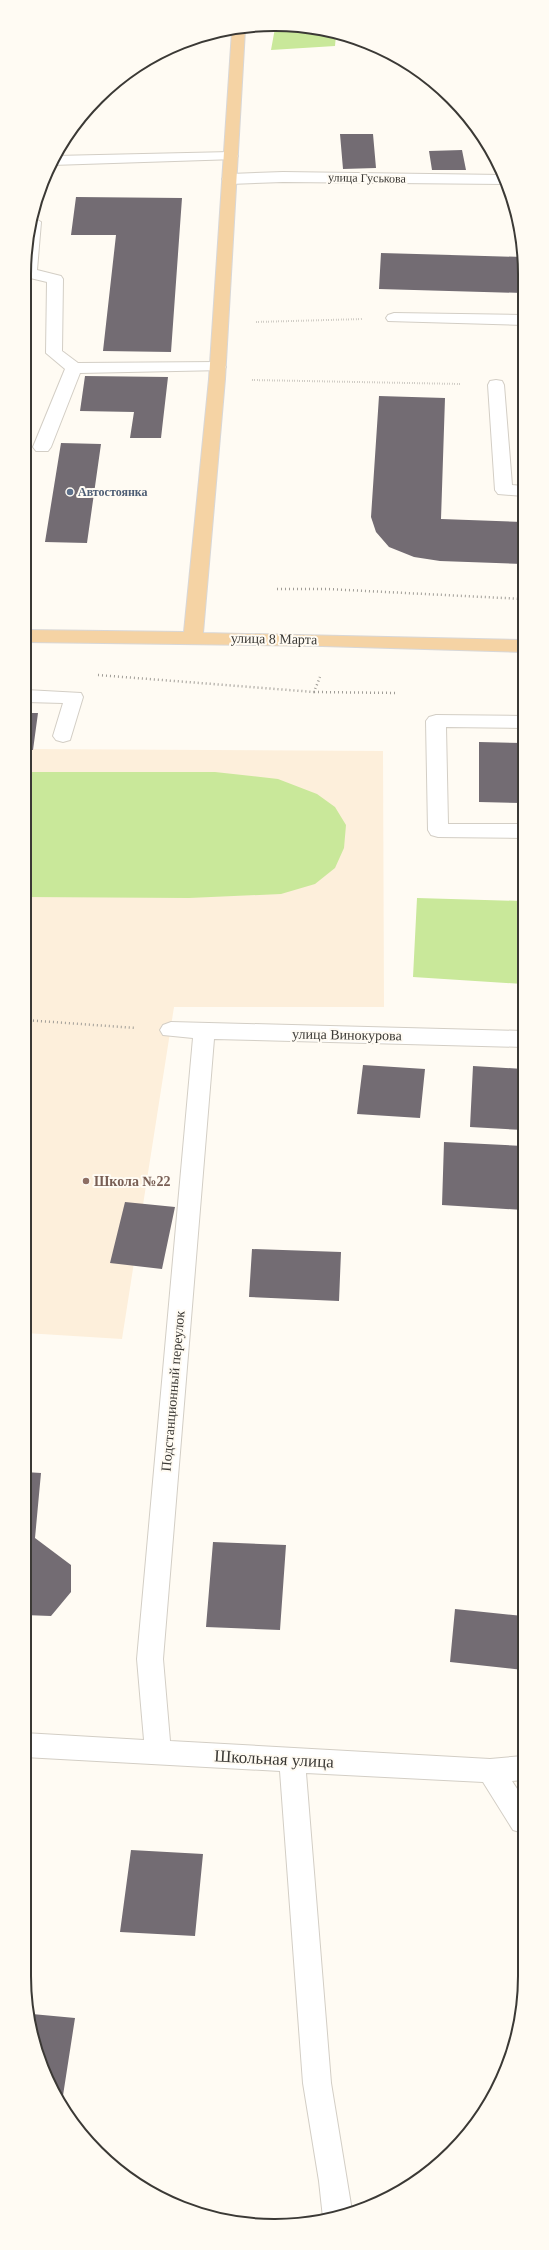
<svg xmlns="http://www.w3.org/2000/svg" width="549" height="2250" font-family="'Times New Roman',serif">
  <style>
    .education { fill: #fdefdb }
    .green { fill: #c9e89a }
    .building { fill: #736c73 }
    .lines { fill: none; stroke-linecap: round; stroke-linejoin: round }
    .minor-casing { stroke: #d3cec5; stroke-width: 2 }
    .major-casing { stroke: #d8d7d7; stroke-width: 2 }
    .path-far1 { stroke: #a09d97; stroke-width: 2; stroke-dasharray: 0.5 2; stroke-linecap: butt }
    .path { stroke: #a09d97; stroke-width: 2.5; stroke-dasharray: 1 3; stroke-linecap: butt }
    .minor { fill: #fff; fill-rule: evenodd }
    .major { fill: #f5d3a4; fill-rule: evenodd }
    .service-dot { fill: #5c6f8a; stroke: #fffbf3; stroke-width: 1.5 }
    .education-dot { fill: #8d6e63; stroke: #fffbf3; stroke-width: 1.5 }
    .labels { text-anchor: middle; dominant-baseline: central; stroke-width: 4; stroke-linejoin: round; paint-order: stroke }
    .far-street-label { font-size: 12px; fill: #3b3935; stroke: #fffbf3 }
    .far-service-label { font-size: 12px; font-weight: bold; fill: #4e5e75; stroke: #fffbf3; text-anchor: start }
    .street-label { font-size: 14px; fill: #3b3935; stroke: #fffbf3 }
    .education-label { font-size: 14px; font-weight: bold; fill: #785e54; stroke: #fffbf3; text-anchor: start }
    .near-street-label { font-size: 17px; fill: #3b3935; stroke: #fffbf3 }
    .rim { fill: none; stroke: #3b3935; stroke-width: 2 }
  </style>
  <rect width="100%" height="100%" fill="#fffbf3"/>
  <path class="education" d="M26,749L383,751L384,1007H174L122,1339L25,1333Z"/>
  <path class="green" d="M307,26L336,35L335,46L271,50L275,28Z
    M26,772H215L278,779L317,794L335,807L346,825L344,848L335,868L315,884L281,894L189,898L25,897Z
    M417,898L523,901V984L413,977Z"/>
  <path class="building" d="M340,134H373L376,168L343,169Z
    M462,150L466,170H432L429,151Z
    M76,197L182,198L171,352L103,351L116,235H71Z
    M381,253L523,257V293L379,289Z
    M85,376L168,377L161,438H130L134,412L80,411Z
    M379,396L445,398L441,519L523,522V564L440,561L414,557L389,547L376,532L371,517Z
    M61,443L101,444L87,543L45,542Z
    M26,713H38L33,750H26Z
    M479,742L523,743V803L479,802Z
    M363,1065L425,1069L420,1118L357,1114Z
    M473,1066L523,1069V1130L470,1127Z
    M444,1142L523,1146V1210L442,1205Z
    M125,1202L175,1207L162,1269L110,1263Z
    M252,1249L341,1252L339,1301L249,1297Z
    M25,1472L41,1473L35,1538L71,1565V1592L51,1616L24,1615Z
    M213,1542L286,1545L280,1630L206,1627Z
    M455,1609L523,1616V1670L450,1662Z
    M131,1850L203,1854L195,1936L120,1932Z
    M32,2014L75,2018L62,2102L43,2071Z"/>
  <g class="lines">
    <defs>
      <path id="minor" d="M231,152L236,153L238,156L236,159L52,165L55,156Z
        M283,172L503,175L505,184L283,182L230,184L225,182L222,179L225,176L230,174Z
        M34,218L41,222L37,270L61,276L63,279L62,351L78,363L218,362L224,364L226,367L224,370L80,373L51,447L48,451H36L33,447L65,369L46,353L47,282L26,277V242Z
        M394,313L523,315V325L388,321L386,318L388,315Z
        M496,380L502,381L504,385L512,485L523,486V496L498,494L495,490L488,385L490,381Z
        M26,690L81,693L83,697L70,740L63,742L56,740L53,736L63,703L26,702Z
        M436,715L523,716V728L446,727L448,824H523V838L438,837L431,835L428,830L426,721L429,717Z
        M171,1022L523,1031V1047L214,1039L163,1659L170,1741L490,1759L523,1756V1780L512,1781L523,1798V1833L513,1830L483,1782L306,1773L331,2083L352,2211L340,2217L323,2218L319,2181L303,2083L280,1771L24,1757V1733L144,1740L137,1659L193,1038L163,1035L160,1030L163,1025Z"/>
      <path id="major" d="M245,30L225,379L203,633L523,640V652L322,646L26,642V630L184,632L209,379L232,31Z"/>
    </defs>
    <use href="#minor" class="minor-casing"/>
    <use href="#major" class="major-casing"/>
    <path class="path-far1" d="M256,322L363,319
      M252,380L461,384"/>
    <path class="path" d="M277,589H327L523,599
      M98,675L314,692L320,677
      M314,692L398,693
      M25,1020L136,1028"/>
    <use href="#minor" class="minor"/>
    <use href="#major" class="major"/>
  </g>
  <circle class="service-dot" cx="70" cy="492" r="4"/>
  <circle class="education-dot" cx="86" cy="1181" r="4"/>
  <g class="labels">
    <g class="far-street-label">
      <text transform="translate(367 178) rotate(1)">улица Гуськова</text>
    </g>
    <g class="far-service-label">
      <text x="78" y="492">Автостоянка</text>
    </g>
    <g class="street-label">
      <text transform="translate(274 639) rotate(1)">улица 8 Марта</text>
      <text transform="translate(347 1035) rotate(1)">улица Винокурова</text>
      <text transform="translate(173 1391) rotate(-85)">Подстанционный переулок</text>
    </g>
    <g class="education-label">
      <text x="94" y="1181">Школа №22</text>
    </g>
    <g class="near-street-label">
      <text transform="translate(274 1759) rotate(3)">Школьная улица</text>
    </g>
  </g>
  <path d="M0 0H549V2250H0ZM274 31H275A243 243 0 0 1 518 274V1976A243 243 0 0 1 275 2219H274A243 243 0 0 1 31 1976V274A243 243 0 0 1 274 31Z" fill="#fffbf3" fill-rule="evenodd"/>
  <path class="rim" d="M274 31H275A243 243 0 0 1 518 274V1976A243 243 0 0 1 275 2219H274A243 243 0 0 1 31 1976V274A243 243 0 0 1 274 31Z"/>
</svg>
